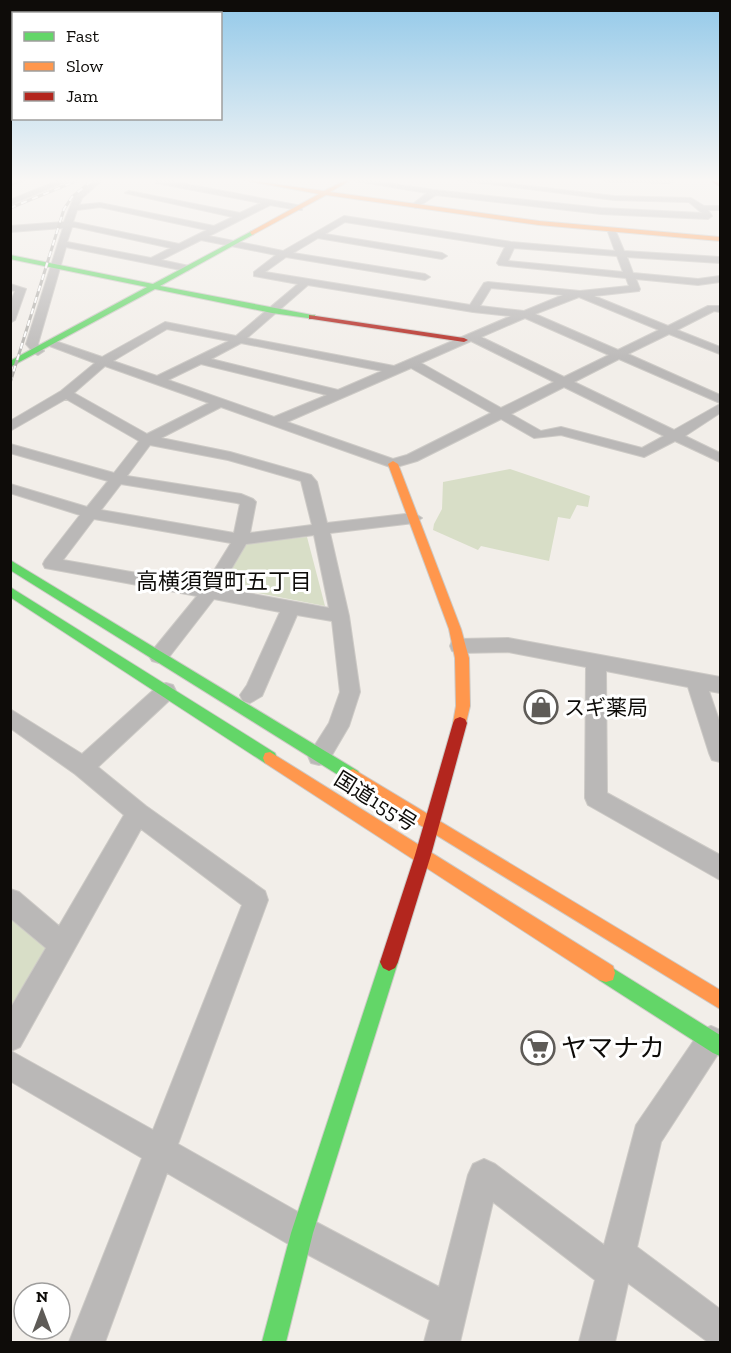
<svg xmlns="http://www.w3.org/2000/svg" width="731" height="1353" font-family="'Zilla Slab','Noto Sans JP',serif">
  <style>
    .green { fill: #d8dec7 }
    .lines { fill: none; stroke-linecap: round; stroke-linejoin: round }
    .street-casing { stroke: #cdcac6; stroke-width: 2 }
    .fast-casing { stroke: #cdcac6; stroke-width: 2 }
    .slow-casing { stroke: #cdcac6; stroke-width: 2 }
    .jam-casing { stroke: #cdcac6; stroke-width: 2 }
    .street { fill: #bab8b7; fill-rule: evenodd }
    .fast { fill: #63d668; fill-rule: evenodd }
    .slow { fill: #ff974d; fill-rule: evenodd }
    .jam { fill: #b3261e; fill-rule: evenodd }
    .rail-casing { stroke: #b4b2ae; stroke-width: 3 }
    .rail { stroke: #fff; stroke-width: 2; stroke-dasharray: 6; stroke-linecap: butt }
    .labels { text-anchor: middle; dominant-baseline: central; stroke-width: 6; stroke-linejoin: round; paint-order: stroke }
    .poi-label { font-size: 21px; fill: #0e0c09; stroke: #fff; text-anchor: start }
    .street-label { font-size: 21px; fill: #0e0c09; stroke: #fff }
    .neighbourhood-label { font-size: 22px; fill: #0e0c09; stroke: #fff }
    .near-poi-label { font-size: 26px; fill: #0e0c09; stroke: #fff; text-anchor: start }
  </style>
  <rect width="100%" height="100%" fill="#f2eee9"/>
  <path class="green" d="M510,469L590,496L588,507L577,505L570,519L558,517L549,561L481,546L478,550L433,530L434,524L442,509L443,482Z
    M307,537L325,606L222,586L240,546L247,543Z
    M11,912L47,944L46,956L11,1021Z"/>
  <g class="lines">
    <defs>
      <path id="street" d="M17,179H27L10,186V181Z
        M62,179H72L10,205V200Z
        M95,179H103L82,198L79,205L100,203L214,226L233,217L125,193L129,191L240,213L261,203L156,183V179H159L302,206V210H299L270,205L209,236L283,251L344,216L511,242L615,251L608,232L612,229L616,232L624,251L720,257V263L627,257L633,273L698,279L720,276V282L698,285L636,279L640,289L639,291L594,296L668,326L708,306H720V312L714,311L677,330L720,347V354L669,334L628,354L720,395V403L619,359L574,382L674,430L720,404V413L685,436L720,453V462L675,441L644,457L561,435L534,438L501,419L417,461L393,468L221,407L161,438L230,452L311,475L317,482L327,523L414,513L422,518L414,523L330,533L349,616L360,692L349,726L332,755L327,763L319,765L311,763L308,756L329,723L340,692L332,621L297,615L262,696L250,703L243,701L240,695L247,685L280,612L214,599L166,661L159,663L152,661L149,656L152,651L197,596L45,568L43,564L45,560L80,515L10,493V484L87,507L108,481L10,453V444L114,473L139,441L66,399L10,431V421L61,391L95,363L47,345V341H55L102,357L165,322L236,336L298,284L254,276V272L276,255L201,240L161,260L189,266V270L186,271L66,247L38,344L44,351L38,355L34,353L26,344L63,228L10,232V226L64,222L75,195ZM100,207L207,230L179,244L73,222L77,210ZM345,222L505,247L497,263L499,265L626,278L629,286L580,291L488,282L484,283L470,305L265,272L286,257L425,280L430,277L425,274L293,253L318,238L442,259L447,256L442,253L325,234ZM72,227H75L171,248L151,258L67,242ZM514,248L617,256L623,272L508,261ZM308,285L473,312L511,316L394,366L247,338ZM491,288L563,295L524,311L480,306ZM579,297L659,330L618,350L535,314ZM525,318L609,355L564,377L481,337ZM167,329L229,341L157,376L113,361ZM471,341L554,382L501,408L421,363ZM241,343L382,371L338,390L211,359ZM201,364L327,395L274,417L168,380ZM105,366L209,403L147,434L74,393ZM411,368L491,413L407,455L393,459L287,422ZM564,387L664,436L642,448L561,427L541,431L511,414ZM150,445L228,460L301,481L312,525L250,533L256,502L253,499L241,494L127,476ZM121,484L237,503L240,504L234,533L101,510ZM94,519L231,543L205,585L63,560ZM314,535L329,608L220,588L246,544Z
        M344,179H360L434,190L601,208L702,213L689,202L614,200L451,179H471L614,196L691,198L704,206H720V210H708L712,216L708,219L601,214L436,195L416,208L412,206L413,204L427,193Z
        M601,179H672L673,181L669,183L605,181Z
        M10,284L26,289L15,320L10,323V304L15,291L10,290Z
        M508,638L720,677V693L709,691L720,723V762L712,760L709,753L688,687L606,671L607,793L720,855V880L588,805L585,798L586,667L508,652L459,653L452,651L450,646L452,641L459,639Z
        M166,683L173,685L176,691L173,697L98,767L146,806L265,891L268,900L178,1144L314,1221L439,1287L468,1175L473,1164L484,1159L495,1164L604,1245L636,1125L701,1030L711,1026L720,1030V1051L661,1142L637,1247L720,1309V1342H708L628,1283L615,1342H579L595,1280L493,1202L460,1342H424L430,1320L290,1245L167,1173L105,1342H69L142,1158L10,1081V1009L46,948L10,918V889L19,892L59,926L124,815L75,774L10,728V709L82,754L159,685ZM141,829L242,905L153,1130L11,1051L20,1047Z"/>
      <path id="fast" d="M252,231L254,234L160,286L312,315H315V319L272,313L155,289L10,367V361L147,287L10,259V255L153,284Z
        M10,560L358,771L361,776L358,781L353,783L348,781L10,570Z
        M10,587L275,753L277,758L275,763L270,764L265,763L10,597Z
        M389,953L395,956L398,962L313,1233L286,1342H262L291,1233L380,962L383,956Z
        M606,964L720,1035V1056L713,1053L599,980L597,973L599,966Z"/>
      <path id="slow" d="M238,179L324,191L348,179H353L330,192L539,221L720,237V241L539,225L326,195L252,235L250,232L319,194Z
        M393,461L398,464L461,629L469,658L470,706L465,727L460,729L455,727L453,723L456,706L455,658L449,629L388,464Z
        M270,752L613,966L615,973L613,980L606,982L599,980L265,763L263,758L265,753Z
        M353,769L720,990V1009L348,781L345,776L348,771Z"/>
      <path id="jam" d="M709,179H715L720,184V187Z
        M309,315L464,338L468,340L464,342L312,319H309Z
        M460,717L465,719L467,723L431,855L398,962L395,968L389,971L383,968L380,962L415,855L453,723L455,719Z"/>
    </defs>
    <use href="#street" class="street-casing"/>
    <use href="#fast" class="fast-casing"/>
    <use href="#slow" class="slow-casing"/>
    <use href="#jam" class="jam-casing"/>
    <use href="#street" class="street"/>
    <use href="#fast" class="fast"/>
    <use href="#slow" class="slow"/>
    <use href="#jam" class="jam"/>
    <defs>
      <path id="rail" d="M10,208L81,179
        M10,383L64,209L72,197L94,179"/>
    </defs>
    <use href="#rail" class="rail-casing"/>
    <use href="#rail" class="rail"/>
  </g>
  <linearGradient id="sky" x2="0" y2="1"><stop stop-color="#93c9e9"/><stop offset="0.49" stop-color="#f9f7f5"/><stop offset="1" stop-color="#f9f7f5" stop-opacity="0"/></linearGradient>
  <rect width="731" height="368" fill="url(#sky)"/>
  <defs>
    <symbol id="shop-ring" viewBox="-11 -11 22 22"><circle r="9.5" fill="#fff" stroke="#5e5b57" stroke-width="1.5"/><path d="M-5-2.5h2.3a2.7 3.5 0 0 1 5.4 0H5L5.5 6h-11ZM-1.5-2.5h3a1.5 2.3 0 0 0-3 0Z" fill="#5e5b57"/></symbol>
    <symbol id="supermarket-ring" viewBox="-11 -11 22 22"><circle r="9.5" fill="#fff" stroke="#5e5b57" stroke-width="1.5"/><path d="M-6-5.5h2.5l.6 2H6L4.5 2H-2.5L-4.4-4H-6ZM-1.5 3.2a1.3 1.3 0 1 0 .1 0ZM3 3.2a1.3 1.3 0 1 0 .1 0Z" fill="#5e5b57"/></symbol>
  </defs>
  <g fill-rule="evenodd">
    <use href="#shop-ring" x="522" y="688" width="38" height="38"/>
    <use href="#supermarket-ring" x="519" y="1029" width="38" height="38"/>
  </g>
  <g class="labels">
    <g class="poi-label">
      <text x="564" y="707">スギ薬局</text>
    </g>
    <g class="street-label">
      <text transform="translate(376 801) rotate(32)">国道155号</text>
    </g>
    <g class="neighbourhood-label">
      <text x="224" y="581">高横須賀町五丁目</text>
    </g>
    <g class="near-poi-label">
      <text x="561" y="1048">ヤマナカ</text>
    </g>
  </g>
  <rect width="731" height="1353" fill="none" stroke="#0e0c09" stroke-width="24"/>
  <rect x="12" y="12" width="210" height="108" fill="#ffffff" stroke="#9f9e9d" stroke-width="1.5"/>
  <rect x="24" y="32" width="30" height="9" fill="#63d668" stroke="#9f9e9d" stroke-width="1.5"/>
  <text x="66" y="42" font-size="18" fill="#0e0c09">Fast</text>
  <rect x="24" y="62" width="30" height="9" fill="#ff974d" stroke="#9f9e9d" stroke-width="1.5"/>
  <text x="66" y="72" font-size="18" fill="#0e0c09">Slow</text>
  <rect x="24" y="92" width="30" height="9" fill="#b3261e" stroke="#9f9e9d" stroke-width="1.5"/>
  <text x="66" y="102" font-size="18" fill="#0e0c09">Jam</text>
  <g transform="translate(42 1311)"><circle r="28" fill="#ffffff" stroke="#9f9e9d" stroke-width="1.5"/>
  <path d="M0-4.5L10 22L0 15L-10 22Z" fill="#5e5b57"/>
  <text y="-9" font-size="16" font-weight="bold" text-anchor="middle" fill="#0e0c09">N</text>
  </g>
</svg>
